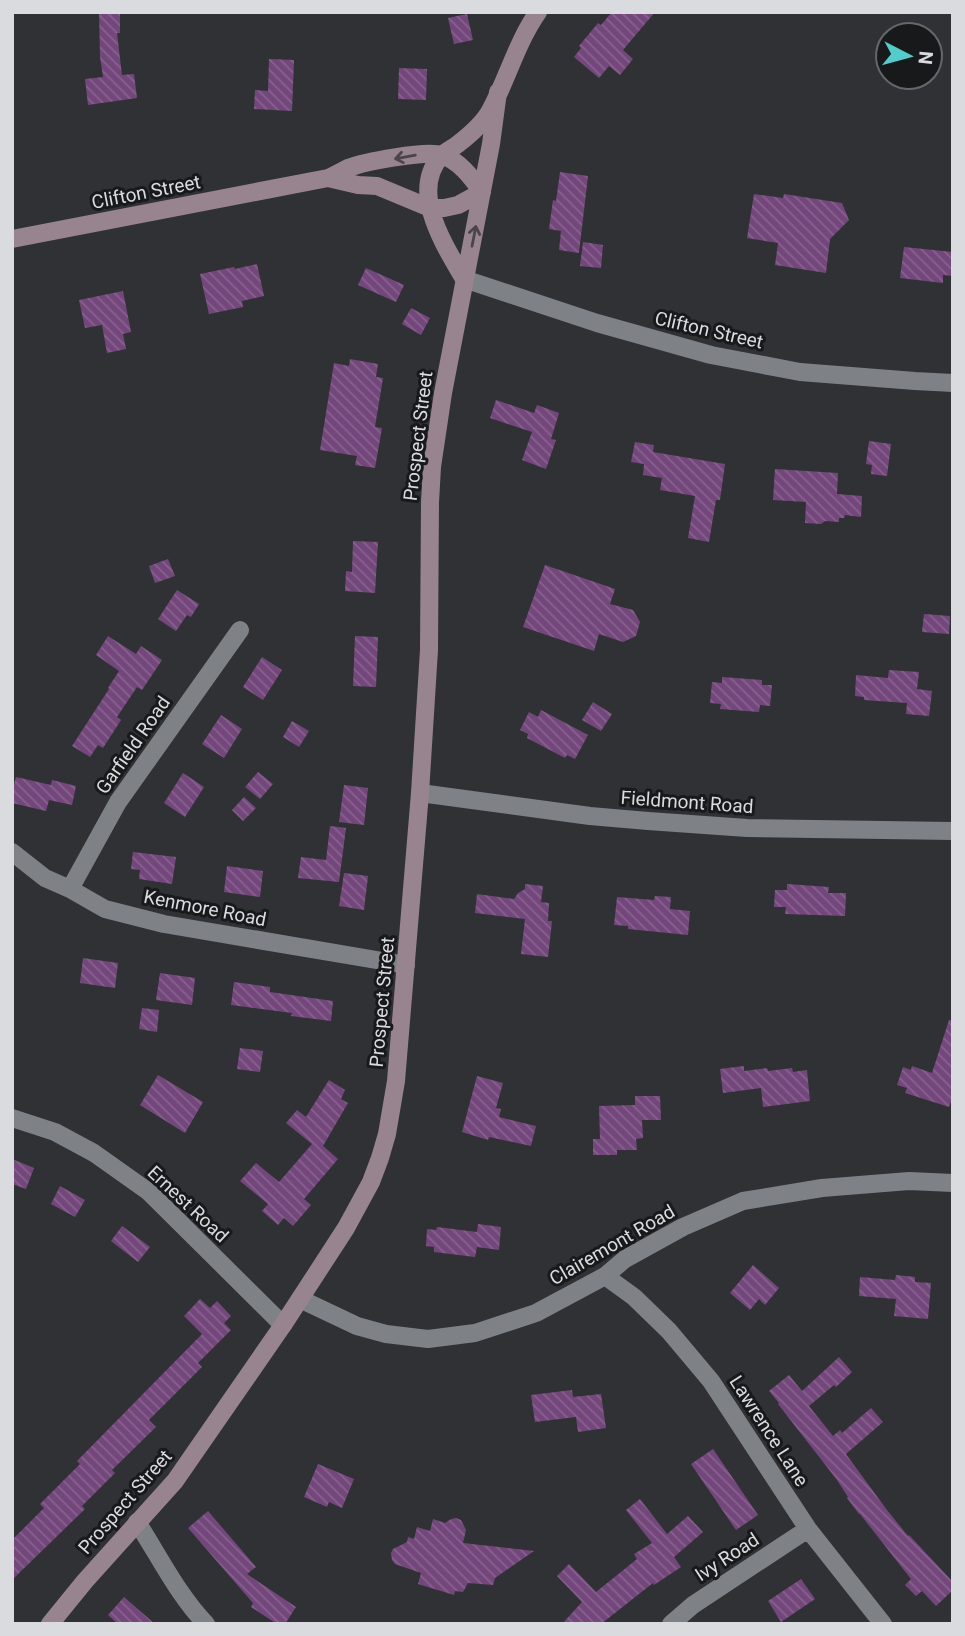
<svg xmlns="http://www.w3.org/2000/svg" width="965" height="1636" font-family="Roboto,sans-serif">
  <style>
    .building { fill: url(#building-back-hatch) }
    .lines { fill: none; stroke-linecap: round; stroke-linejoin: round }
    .street { stroke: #7e8185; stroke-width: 18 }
    .secondary { stroke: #98848e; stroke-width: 18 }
    .oneway { stroke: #4b4449 }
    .labels { text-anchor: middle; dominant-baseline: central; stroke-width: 6; stroke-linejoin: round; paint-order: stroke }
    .street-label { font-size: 19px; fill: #dadbde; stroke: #18191b }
  </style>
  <defs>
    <pattern id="building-back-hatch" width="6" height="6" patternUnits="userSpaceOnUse" patternTransform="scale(1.75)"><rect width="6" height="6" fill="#74477c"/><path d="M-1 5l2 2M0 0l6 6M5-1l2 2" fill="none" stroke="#87618e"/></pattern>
  </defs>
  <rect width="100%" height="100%" fill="#2f3135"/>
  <path class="building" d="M99,12H120V33H117L122,75L134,74L137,98L88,105L85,79L103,77L100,57Z
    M612,12H655L623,50L633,59L620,75L609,66L599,78L574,57L581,48L579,46L598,23L601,25Z
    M467,14L473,40L454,44L448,18Z
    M269,59L294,60L292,111L254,109L255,90L268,91Z
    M399,68L427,69L426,100L398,99Z
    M560,172L588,176L579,253L559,250L561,231L549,229L553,200L556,201Z
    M754,194L783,198L784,194L842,203L849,220L830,239L826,273L775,265L778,243L747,238Z
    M583,242L603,245L601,268L580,266Z
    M904,247L953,252V276L943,275V283L900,278Z
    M257,264L264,296L242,301L243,307L209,314L200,274L234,267L235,269Z
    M366,268L404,285L396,302L358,285Z
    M123,291L131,332L123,334L126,349L107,353L102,325L85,328L79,300Z
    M411,308L430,318L421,335L402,324Z
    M350,359L378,364L376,377L383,378L375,427L382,428L375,468L355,465L357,456L320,450L334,363L349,366Z
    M496,400L534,413L537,405L559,413L551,439L556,440L546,469L522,460L532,432L490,418Z
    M869,441L891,444L887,476L871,474L872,465L866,464Z
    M635,442L654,445L653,452L725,464L720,500H716L709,542L688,538L695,496L660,490L662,478L643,475L644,464L631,462Z
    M775,469L838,473L837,494L862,496L861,517L845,515L844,518H839V522L825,521L821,524L805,523L806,502L773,500Z
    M353,541L378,542L375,593L345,591L346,571L352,572Z
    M168,559L175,576L155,583L149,566Z
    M545,565L615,589L610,604L633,610L640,622L636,636L623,642L599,634L594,651L523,627Z
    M177,590L199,604L191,617L187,615L176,631L158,619Z
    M924,614L950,616L949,634L922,632Z
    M108,636L136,654L141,646L162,660L142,690L137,687L117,717L121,720L103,748L98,745L90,757L72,746L109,689L108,688L119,671L96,655Z
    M355,636L378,637L376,687L353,686Z
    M262,657L282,670L263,700L243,687Z
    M889,670L919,672L917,689L932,691L929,716L906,714L907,703L864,700V697L855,696L856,675L888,678Z
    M722,677L762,680V685H772L770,706L760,705L759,712L720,709L721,704L710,703L712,682L722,683Z
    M593,702L612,714L601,731L582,720Z
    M541,710L588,735L575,759L567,755L565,758L527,738L528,734L520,730L529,712L538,717Z
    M221,715L242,729L224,758L202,744Z
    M292,721L309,731L299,747L283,737Z
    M258,772L273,784L260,799L245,787Z
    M183,773L204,787L185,817L164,803Z
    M16,777L51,785L52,780L76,786L72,805L49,800L46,811L12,803V792Z
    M344,785L368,788L364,825L339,822Z
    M244,797L256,808L243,821L232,810Z
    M330,826L346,828L339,882L298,878L301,857L326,860Z
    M133,852L176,857L172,884L139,879L140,870L131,869Z
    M227,866L263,871L260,897L224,892Z
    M344,873L368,876L364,910L339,906Z
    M525,884L543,886L541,902L549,903L548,921H552L548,957L521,954L525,919L475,913L477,894L514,899L518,893L525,889Z
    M787,884L829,887L828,893H846L845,916L785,914L786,907H774L775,890H787Z
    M655,896L671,897L670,909L690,911L688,935L628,929V926L614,925L617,897L654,900Z
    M83,958L118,963L115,988L80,983Z
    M160,973L195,978L192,1005L156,1000Z
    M234,982L270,987V992L333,1001L331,1021L291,1016L292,1013L231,1005Z
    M142,1008L159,1010L157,1032L139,1029Z
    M949,1020H953V1096L949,1107L905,1093L907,1088L897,1085L903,1067L911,1070L912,1066L932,1073Z
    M240,1048L263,1051L260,1072L237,1069Z
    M744,1066V1071L767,1068L768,1071L792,1068L793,1072L807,1070L810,1101L763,1107L761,1088L723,1093L720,1069Z
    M158,1075L203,1102L185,1133L140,1105Z
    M477,1076L503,1083L496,1108L501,1109L499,1117L536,1126L531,1146L489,1137L488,1140L462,1132Z
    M329,1080L345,1090L341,1099L348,1103L323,1146L338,1159L304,1199L311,1205L293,1226L284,1218L278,1225L262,1211L268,1204L240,1181L256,1163L279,1182L312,1144L286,1123L297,1110L306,1117Z
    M635,1096H660L661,1120H642L643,1138L636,1139L637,1150H617V1155H593V1139H600L599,1106L635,1105Z
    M12,1159L34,1168L26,1189L12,1184Z
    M60,1186L85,1200L75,1217L51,1204Z
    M478,1224L501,1227L499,1250L477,1247L475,1257L434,1252V1247L426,1246L427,1229L436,1230L437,1227L477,1232Z
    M122,1226L150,1247L138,1262L111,1241Z
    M753,1265L779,1288L765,1305L759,1299L750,1310L730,1293Z
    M896,1275L915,1277V1282L931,1283L928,1319L894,1316L896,1299L859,1296L860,1277L895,1280Z
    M200,1299L210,1308L217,1301L231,1316L224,1323L231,1330L198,1363L202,1367L149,1420L156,1427L112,1470L115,1473L82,1506L85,1509L12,1580V1540L44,1508L40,1504L80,1464L77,1461L202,1334L184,1316Z
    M839,1357L852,1372L836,1387L834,1385L809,1406L833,1436L840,1430L842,1433L871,1408L883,1422L846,1454L887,1510L908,1536L909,1535L953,1582V1590L936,1606L922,1591L916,1596L905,1585L911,1579L860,1514H859L847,1498L848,1497L837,1480L778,1404L779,1403L769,1391L789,1375L802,1391Z
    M572,1390L573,1397L601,1394L606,1428L578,1432L576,1417L535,1422L531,1395Z
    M713,1449L758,1515L736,1530L691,1464Z
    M318,1464L354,1479L342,1508L329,1502L327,1507L304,1497Z
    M640,1499L667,1534L688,1516L703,1532L674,1557L681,1567L654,1585L653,1583L601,1624H562L582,1602L557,1576L569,1564L596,1592L637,1559L634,1554L652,1543L626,1510Z
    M208,1511L256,1567L247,1574L296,1607L285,1624H277L251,1607L253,1603L188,1528Z
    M456,1518L461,1520L466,1530L463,1543L534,1551L495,1578L493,1585L468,1583L463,1592L455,1591L454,1595L418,1584L421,1573L395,1564L392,1560L391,1553L393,1549L407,1542L408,1537L414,1539L417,1527L430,1531L433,1519L445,1523L451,1519Z
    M801,1579L815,1599L781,1622L768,1601Z
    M124,1597L155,1624H118L108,1615Z"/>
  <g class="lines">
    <path class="street" d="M464,279L597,323L711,355L800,372L915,381L953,383
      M420,793L590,816L648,821L747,828L953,831
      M12,852L45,878L70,889L105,909L164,924L406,965
      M70,889L118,802L240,630
      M12,1118L55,1132L94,1153L149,1192L283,1325
      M605,1276L634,1297L669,1331L711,1381L808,1529L883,1624
      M300,1299L357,1326L386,1334L428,1339L475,1333L536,1313L605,1276L625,1259L683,1227L743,1201L822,1188L909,1181L953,1183
      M137,1522C159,1556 178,1595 206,1624
      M671,1624L693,1605L808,1529"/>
    <path class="secondary" d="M328,178L358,185L377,186L430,208H444L458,205L482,192
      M12,239L328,178C335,175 342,171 348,168C364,162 426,150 441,155C459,160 472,178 482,192
      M464,279C445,246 409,192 441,156C446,151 453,148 458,144C471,134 484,123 491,109C508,77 517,42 538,12
      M50,1624L85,1581L175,1481L283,1325L346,1228L371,1182L380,1158L387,1134L396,1081L420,793L429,650L430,502L432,467L443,393L491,144L498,92"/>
  </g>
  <defs><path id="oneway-shaft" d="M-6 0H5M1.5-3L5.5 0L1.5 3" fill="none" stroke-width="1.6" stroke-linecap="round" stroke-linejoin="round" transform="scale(1.75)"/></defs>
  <g class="oneway">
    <use href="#oneway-shaft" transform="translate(405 157) rotate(170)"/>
    <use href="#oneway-shaft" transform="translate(474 236) rotate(-79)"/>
  </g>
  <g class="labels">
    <g class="street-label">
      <text transform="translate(146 192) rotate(-11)">Clifton Street</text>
      <text transform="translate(709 330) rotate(13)">Clifton Street</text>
      <text transform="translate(418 436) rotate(-83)">Prospect Street</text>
      <text transform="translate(133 745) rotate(-55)">Garfield Road</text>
      <text transform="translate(687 802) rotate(4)">Fieldmont Road</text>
      <text transform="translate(205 908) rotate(11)">Kenmore Road</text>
      <text transform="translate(382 1002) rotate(-85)">Prospect Street</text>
      <text transform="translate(188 1204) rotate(43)">Ernest Road</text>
      <text transform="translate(612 1245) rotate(-30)">Clairemont Road</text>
      <text transform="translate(769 1431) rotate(57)">Lawrence Lane</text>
      <text transform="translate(125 1502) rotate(-49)">Prospect Street</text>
      <text transform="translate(727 1557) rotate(-33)">Ivy Road</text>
    </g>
  </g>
  <rect width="965" height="1636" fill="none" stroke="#dadbde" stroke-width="28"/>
  <g transform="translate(909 56) rotate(96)"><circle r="33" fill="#18191b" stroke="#666769" stroke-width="2"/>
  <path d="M0-5L12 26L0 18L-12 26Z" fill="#53cdcb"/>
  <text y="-10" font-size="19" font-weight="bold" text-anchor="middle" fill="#dadbde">N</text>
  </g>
</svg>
